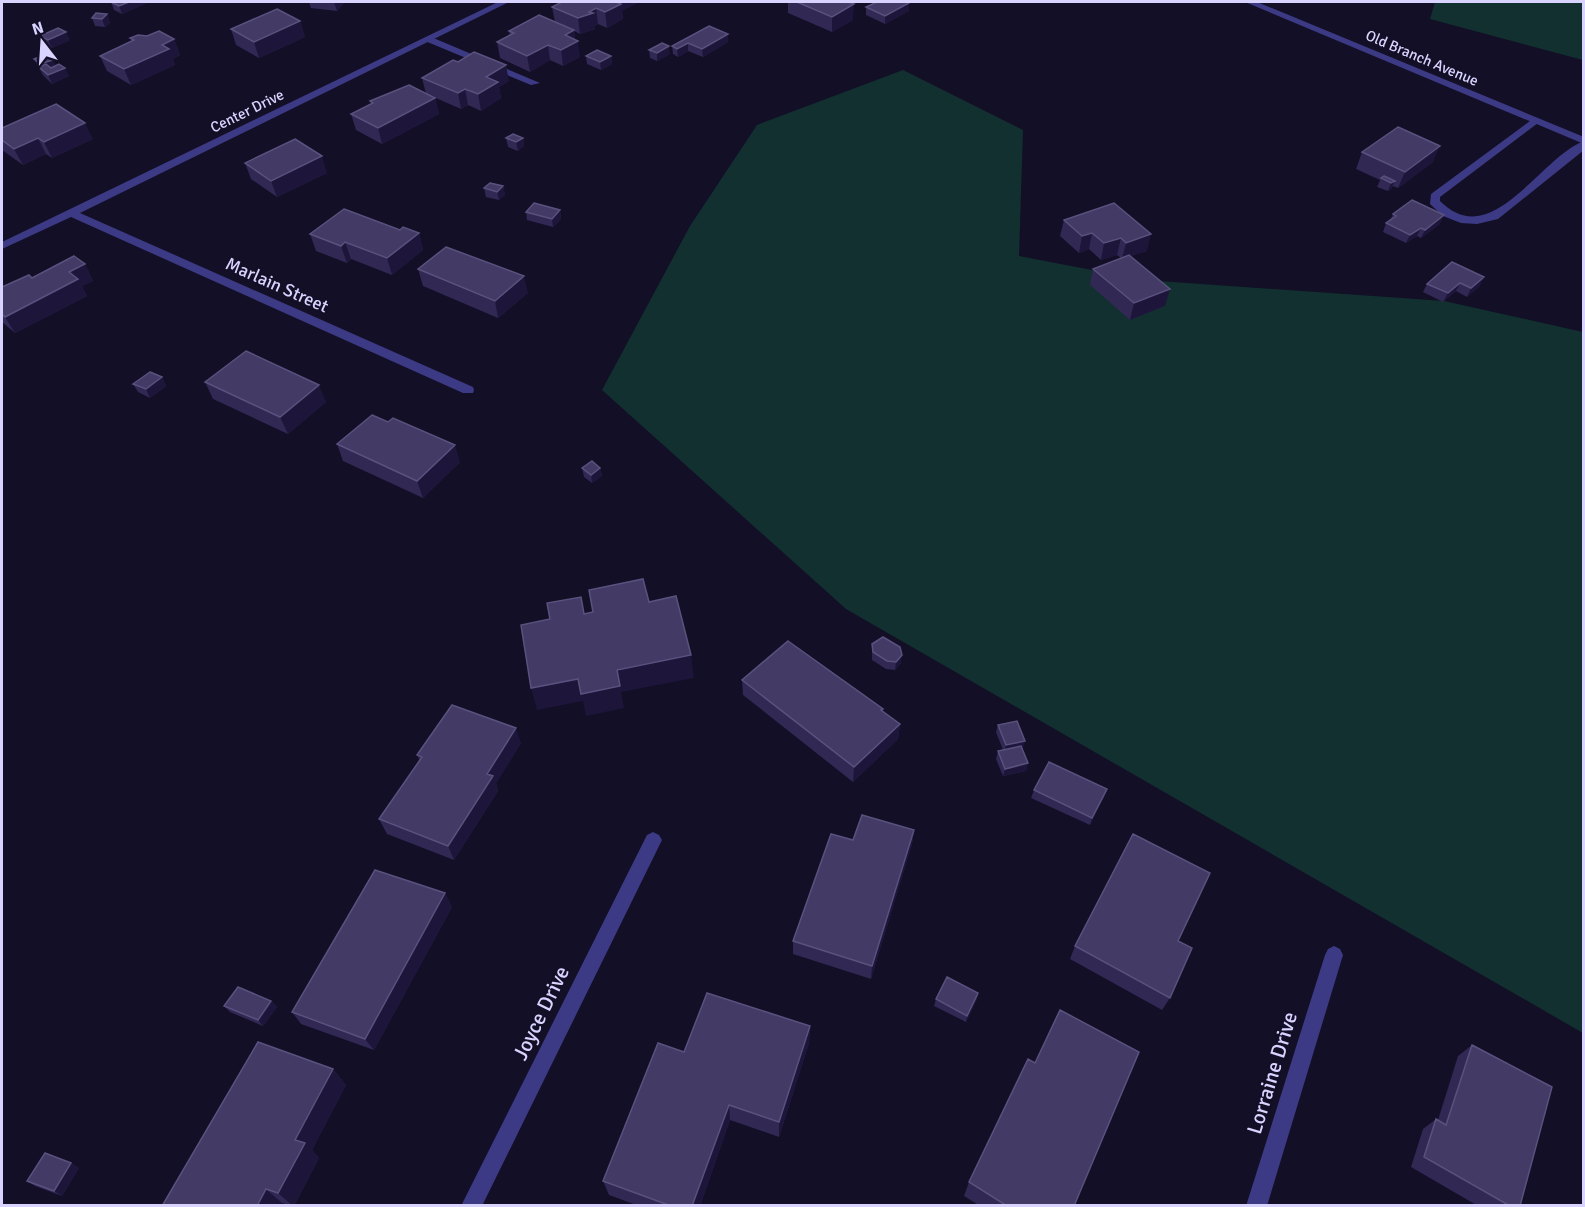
<svg xmlns="http://www.w3.org/2000/svg" width="1585" height="1207" font-family="Signika,sans-serif">
  <style>
    .green { fill: #12302f }
    .lines { fill: none; stroke-linecap: round; stroke-linejoin: round }
    .service { fill: #3d3a85; fill-rule: evenodd }
    .minor { fill: #3d3a85; fill-rule: evenodd }
    .tertiary { fill: #3d3a85; fill-rule: evenodd }
    .wall { fill: #312854 }
    .shaded-wall { fill: #1d163a }
    .building { fill: #433a66; stroke: #5a527e; stroke-width: 1.5 }
    .labels { text-anchor: middle; dominant-baseline: central; stroke-width: 4.5; stroke-linejoin: round; paint-order: stroke }
    .far-street-label { font-size: 15px; fill: #d9d4ff; stroke: #130f26 }
    .street-label { font-size: 18px; fill: #d9d4ff; stroke: #130f26 }
    .near-street-label { font-size: 21px; fill: #d9d4ff; stroke: #130f26 }
  </style>
  <rect width="100%" height="100%" fill="#130f26"/>
  <path class="green" d="M1435,2H1583V60L1430,19Z
    M903,70L1023,130L1019,256L1144,280L1444,301L1583,332V1033L846,609L602,390L690,226L757,125Z"/>
  <g class="lines">
    <path class="service" d="M425,37H431L540,83L531,85L425,41Z
      M1534,118L1539,121L1538,123L1440,197V201C1492,253 1539,158 1584,141V150L1498,219L1477,224L1461,223L1443,216L1430,204L1431,194Z"/>
    <path class="minor" d="M498,2H509L80,213L473,387L474,390L473,393H463L71,217L2,249V242Z
      M653,832L659,835L662,840L482,1206H461L647,835Z
      M1334,946L1340,949L1343,955L1267,1206H1246L1325,955L1328,949Z"/>
    <path class="tertiary" d="M1245,2H1257L1584,137V144Z"/>
  </g>
  <path class="wall" d="M111,2H146L147,3L122,14L114,10Z
    M309,2H348L344,3L337,11L311,8Z
    M562,2L622,11L623,19L607,28L598,24L594,26L595,29L580,34L574,31L575,39L580,57L563,66L550,60L530,72L500,58L497,42L510,36L509,31L555,22L552,7Z
    M788,2H847L853,20L832,32L788,13Z
    M909,3V11L885,24L866,15V7Z
    M107,14L110,23L105,27L95,26L92,18Z
    M300,21L305,37L259,58L236,45L231,29Z
    M709,26L728,42L703,57L688,51L678,57L673,54L672,46Z
    M40,36L70,40L52,48L44,44Z
    M147,36L174,39L180,55L173,59L175,65L131,85L107,71L100,56L132,41L130,38Z
    M649,50L670,54L657,61L650,58Z
    M586,56H611L612,64L601,70L587,64Z
    M34,59L56,66L69,76L52,84L43,75Z
    M422,78L509,81L499,87L501,98L481,111L468,105L461,109L429,95L435,98L439,114L382,144L356,130L351,114L371,104L370,101L426,94Z
    M2,128L93,139L52,158L46,154L23,165L2,150Z
    M506,138H523L524,146L518,151L508,147Z
    M1362,152L1433,162L1398,188L1393,186L1391,189L1388,191L1377,187L1380,180L1356,169Z
    M245,163L327,173L277,197L251,179Z
    M503,186L505,195L499,200L486,197L484,188Z
    M1114,203L1147,251L1130,256L1165,306L1130,320L1090,285L1093,269L1121,258L1117,255L1101,260L1089,249L1079,253L1060,236L1064,220Z
    M560,210L561,219L553,227L527,220L526,212Z
    M1393,214L1440,224L1421,238L1417,236L1406,243L1383,232L1386,223L1390,221Z
    M400,230L419,233L423,250L392,275L351,259L347,263L316,251L310,234Z
    M1452,262L1480,286L1467,297L1456,291L1443,302L1423,292L1427,284Z
    M85,264L93,281L82,286L87,296L15,333L2,322V287L32,278Z
    M418,269L528,293L498,318L423,286Z
    M162,377L166,386L150,398L138,392L133,384Z
    M205,382L326,402L288,434L213,399Z
    M337,444L460,462L423,498L343,461Z
    M582,468H600L602,476L592,483L584,477Z
    M872,644L901,663L895,670L886,669L872,660Z
    M742,680L883,709V712L900,724L898,739L853,782L743,695Z
    M998,725L1023,749H1022L1028,763L1026,771L1003,776L996,759L998,751L1003,750L996,732Z
    M521,743L496,783L498,791L454,860L387,834L379,819L420,761L417,755Z
    M1107,789L1090,825L1031,798L1034,790Z
    M914,830L912,844L871,979L793,954V941L853,840Z
    M445,893L452,907L374,1050L301,1024L292,1012Z
    M1178,941L1170,998L1162,1010L1070,959L1075,946Z
    M978,993L977,999L966,1022L934,1006L936,999Z
    M271,1001L277,1007L263,1026L230,1012L224,1006Z
    M810,1026L809,1043L779,1137L730,1120L700,1206H639L609,1195L603,1181Z
    M1472,1045L1520,1206H1478L1411,1167L1423,1129L1436,1119L1438,1120L1458,1056Z
    M333,1069L346,1085L312,1150L319,1158L294,1206H291L282,1203L281,1206H162Z
    M71,1163L79,1168L62,1196L35,1186L27,1181Z
    M969,1182L1074,1206H980L964,1196Z"/>
  <path class="shaded-wall" d="M129,2H146L147,3L122,14L119,6Z
    M334,2H348L344,3L337,11Z
    M612,2H640L622,11L623,19L607,28L605,12Z
    M909,3V11L885,24V16Z
    M854,4L853,20L832,32V17Z
    M596,8L598,24L594,26L595,29L580,34L578,18Z
    M107,14L110,23L105,27L102,19Z
    M300,21L305,37L259,58L254,42Z
    M574,30L575,42L578,41L580,57L563,66L561,50L565,35Z
    M66,32L70,40L52,48L48,40Z
    M728,34V42L703,57L702,49Z
    M174,39L180,55L173,59L175,65L131,85L124,69L162,45Z
    M688,43V51L678,57L677,49Z
    M548,45L550,60L530,72L527,56Z
    M669,46L670,54L657,61V53Z
    M611,56L612,64L601,70L600,62Z
    M53,60L57,68L44,73L40,64Z
    M506,65L509,81L499,87L501,98L481,111L478,94L486,77Z
    M65,68L69,76L52,84L48,75Z
    M465,89L468,105L461,109L458,93Z
    M435,98L439,114L382,144L378,128Z
    M85,123L93,139L52,158L44,142Z
    M38,138L46,154L23,165L14,149Z
    M523,138L524,146L518,151L516,142Z
    M1440,146L1433,162L1398,188L1405,172Z
    M322,156L327,173L277,197L271,181Z
    M1395,181L1391,189L1388,191L1391,183Z
    M503,186L505,195L499,200L497,192Z
    M560,210L561,219L553,227L552,219Z
    M1444,215L1440,224L1421,238L1425,230Z
    M1421,228L1417,236L1406,243L1410,235Z
    M419,233L423,250L392,275L387,258Z
    M1092,233L1089,249L1079,253L1082,236Z
    M1151,234L1147,251L1122,259L1126,243Z
    M1121,238L1117,255L1101,260L1104,243Z
    M345,242L351,259L347,263L341,246Z
    M85,264L93,281L82,286L87,296L15,333L5,317L69,272Z
    M524,276L528,293L498,318L495,301Z
    M1484,277L1480,286L1467,297L1471,288Z
    M1460,283L1456,291L1443,302L1448,293Z
    M1170,289L1165,306L1130,320L1134,303Z
    M162,377L166,386L150,398L146,389Z
    M319,385L326,402L288,434L280,417Z
    M455,445L460,462L423,498L417,481Z
    M600,468L602,476L592,483L591,475Z
    M691,655L694,678L621,692L624,708L586,716L583,701L537,710L531,688Z
    M902,655L901,663L895,670L896,662Z
    M900,724L898,739L853,782L854,767Z
    M516,728L521,743L496,783L498,791L454,860L448,846L487,774Z
    M1025,741L1023,749L1004,753L1006,745Z
    M1028,763L1026,771L1003,776L1005,769Z
    M1107,789L1104,797L1090,825L1092,818Z
    M914,830L912,844L871,979L872,966Z
    M445,893L452,907L374,1050L365,1039Z
    M978,993L977,999L966,1022L967,1016Z
    M271,1001L277,1007L263,1026L258,1020Z
    M810,1026L809,1043L779,1137V1122Z
    M333,1069L346,1085L312,1150L319,1158L294,1206H293L278,1193L295,1140Z
    M729,1105L730,1120L700,1206H692Z
    M71,1163L79,1168L62,1196L54,1191Z
    M266,1189L282,1203L281,1206H257Z"/>
  <path class="building" d="M111,2H129L119,6Z
    M562,2H616L621,4L605,12L596,8L589,12L593,13L578,18L552,7Z
    M797,2H847L854,4L832,17Z
    M877,2H906L909,3L885,16L866,7Z
    M277,9L300,21L254,42L231,29Z
    M96,13L107,14L102,19L92,18Z
    M539,15L574,30L565,35L578,41L561,50L548,45L527,56L497,42L514,33L509,31Z
    M709,26L728,34L702,49L688,43L677,49L672,46Z
    M58,28L66,32L48,40L40,36Z
    M159,31L174,39L162,45L169,49L124,69L100,56L134,40L130,38L138,35L147,36Z
    M662,43L669,46L657,53L649,50Z
    M597,50L611,56L600,62L586,56Z
    M474,52L506,65L486,77L498,82L478,94L465,89L458,93L422,78L453,60L458,62Z
    M47,54L53,60L40,64L34,59Z
    M46,64L51,68L59,64L65,68L48,75L39,67Z
    M409,85L435,98L378,128L351,114L373,103L370,101Z
    M56,104L85,123L44,142L38,138L14,149L2,140V128Z
    M1398,127L1440,146L1405,172L1362,152Z
    M513,134L523,138L516,142L506,138Z
    M295,139L322,156L271,181L245,163Z
    M1384,176L1395,181L1391,183L1381,178Z
    M490,183L503,186L497,192L484,188Z
    M1412,200L1444,215L1425,230L1421,228L1410,235L1386,223L1396,216L1393,214Z
    M534,203L560,210L552,219L526,212Z
    M1114,203L1151,234L1126,243L1121,238L1104,243L1092,233L1082,236L1064,220Z
    M344,209L400,230L403,227L419,233L387,258L345,242L341,246L310,234Z
    M446,247L524,276L495,301L418,269Z
    M1129,255L1170,289L1134,303L1093,269Z
    M74,256L85,264L69,272L78,279L5,317L2,314V287L29,275L32,278Z
    M1452,262L1484,277L1471,288L1460,283L1448,293L1427,284Z
    M246,351L319,385L280,417L205,382Z
    M150,372L162,377L146,389L133,384Z
    M372,415L388,422L393,418L455,445L417,481L337,444Z
    M592,461L600,468L591,475L582,468Z
    M643,579L649,602L676,596L691,655L617,670L620,686L581,694L578,679L531,688L521,625L550,619L547,603L581,597L584,614L593,612L589,590Z
    M883,637L900,647L902,655L896,662L887,661L873,652L872,644Z
    M788,641L883,709L881,710L900,724L854,767L742,680Z
    M452,705L516,728L487,774L493,776L448,846L379,819L422,757L417,755Z
    M1017,721L1025,741L1006,745L998,725Z
    M1021,746L1028,763L1005,769L998,751Z
    M1049,762L1107,789L1092,818L1034,790Z
    M862,815L914,830L872,966L793,941L831,834L853,840Z
    M1133,834L1210,873L1178,941L1192,948L1170,998L1075,946Z
    M375,870L445,893L365,1039L292,1012Z
    M947,977L978,993L967,1016L936,999Z
    M238,987L271,1001L258,1020L224,1006Z
    M707,993L810,1026L779,1122L729,1105L692,1206H671L603,1181L658,1043L684,1052Z
    M1060,1010L1139,1052L1074,1206H1007L969,1182L1028,1059L1035,1063Z
    M258,1042L333,1069L295,1140L305,1143L278,1193L266,1189L257,1206H162Z
    M1472,1045L1552,1087L1520,1206H1510L1424,1157L1436,1119L1446,1125Z
    M45,1153L71,1163L54,1191L27,1181Z"/>
  <g class="labels">
    <g class="far-street-label">
      <text transform="translate(1422 58) rotate(23)">Old Branch Avenue</text>
      <text transform="translate(247 111) rotate(-26)">Center Drive</text>
    </g>
    <g class="street-label">
      <text transform="translate(277 285) rotate(24)">Marlain Street</text>
    </g>
    <g class="near-street-label">
      <text transform="translate(541 1013) rotate(-64)">Joyce Drive</text>
      <text transform="translate(1272 1073) rotate(-73)">Lorraine Drive</text>
    </g>
  </g>
  <rect width="1585" height="1207" fill="none" stroke="#d9d4ff" stroke-width="6"/>
  <g transform="translate(42 42) rotate(343)" stroke="#130f26" stroke-width="4.5" paint-order="stroke">
  <path d="M0-4.5L10 22L0 15L-10 22Z" fill="#d9d4ff"/>
  <text y="-9" font-size="16" font-weight="bold" text-anchor="middle" fill="#d9d4ff">N</text>
  </g>
</svg>
